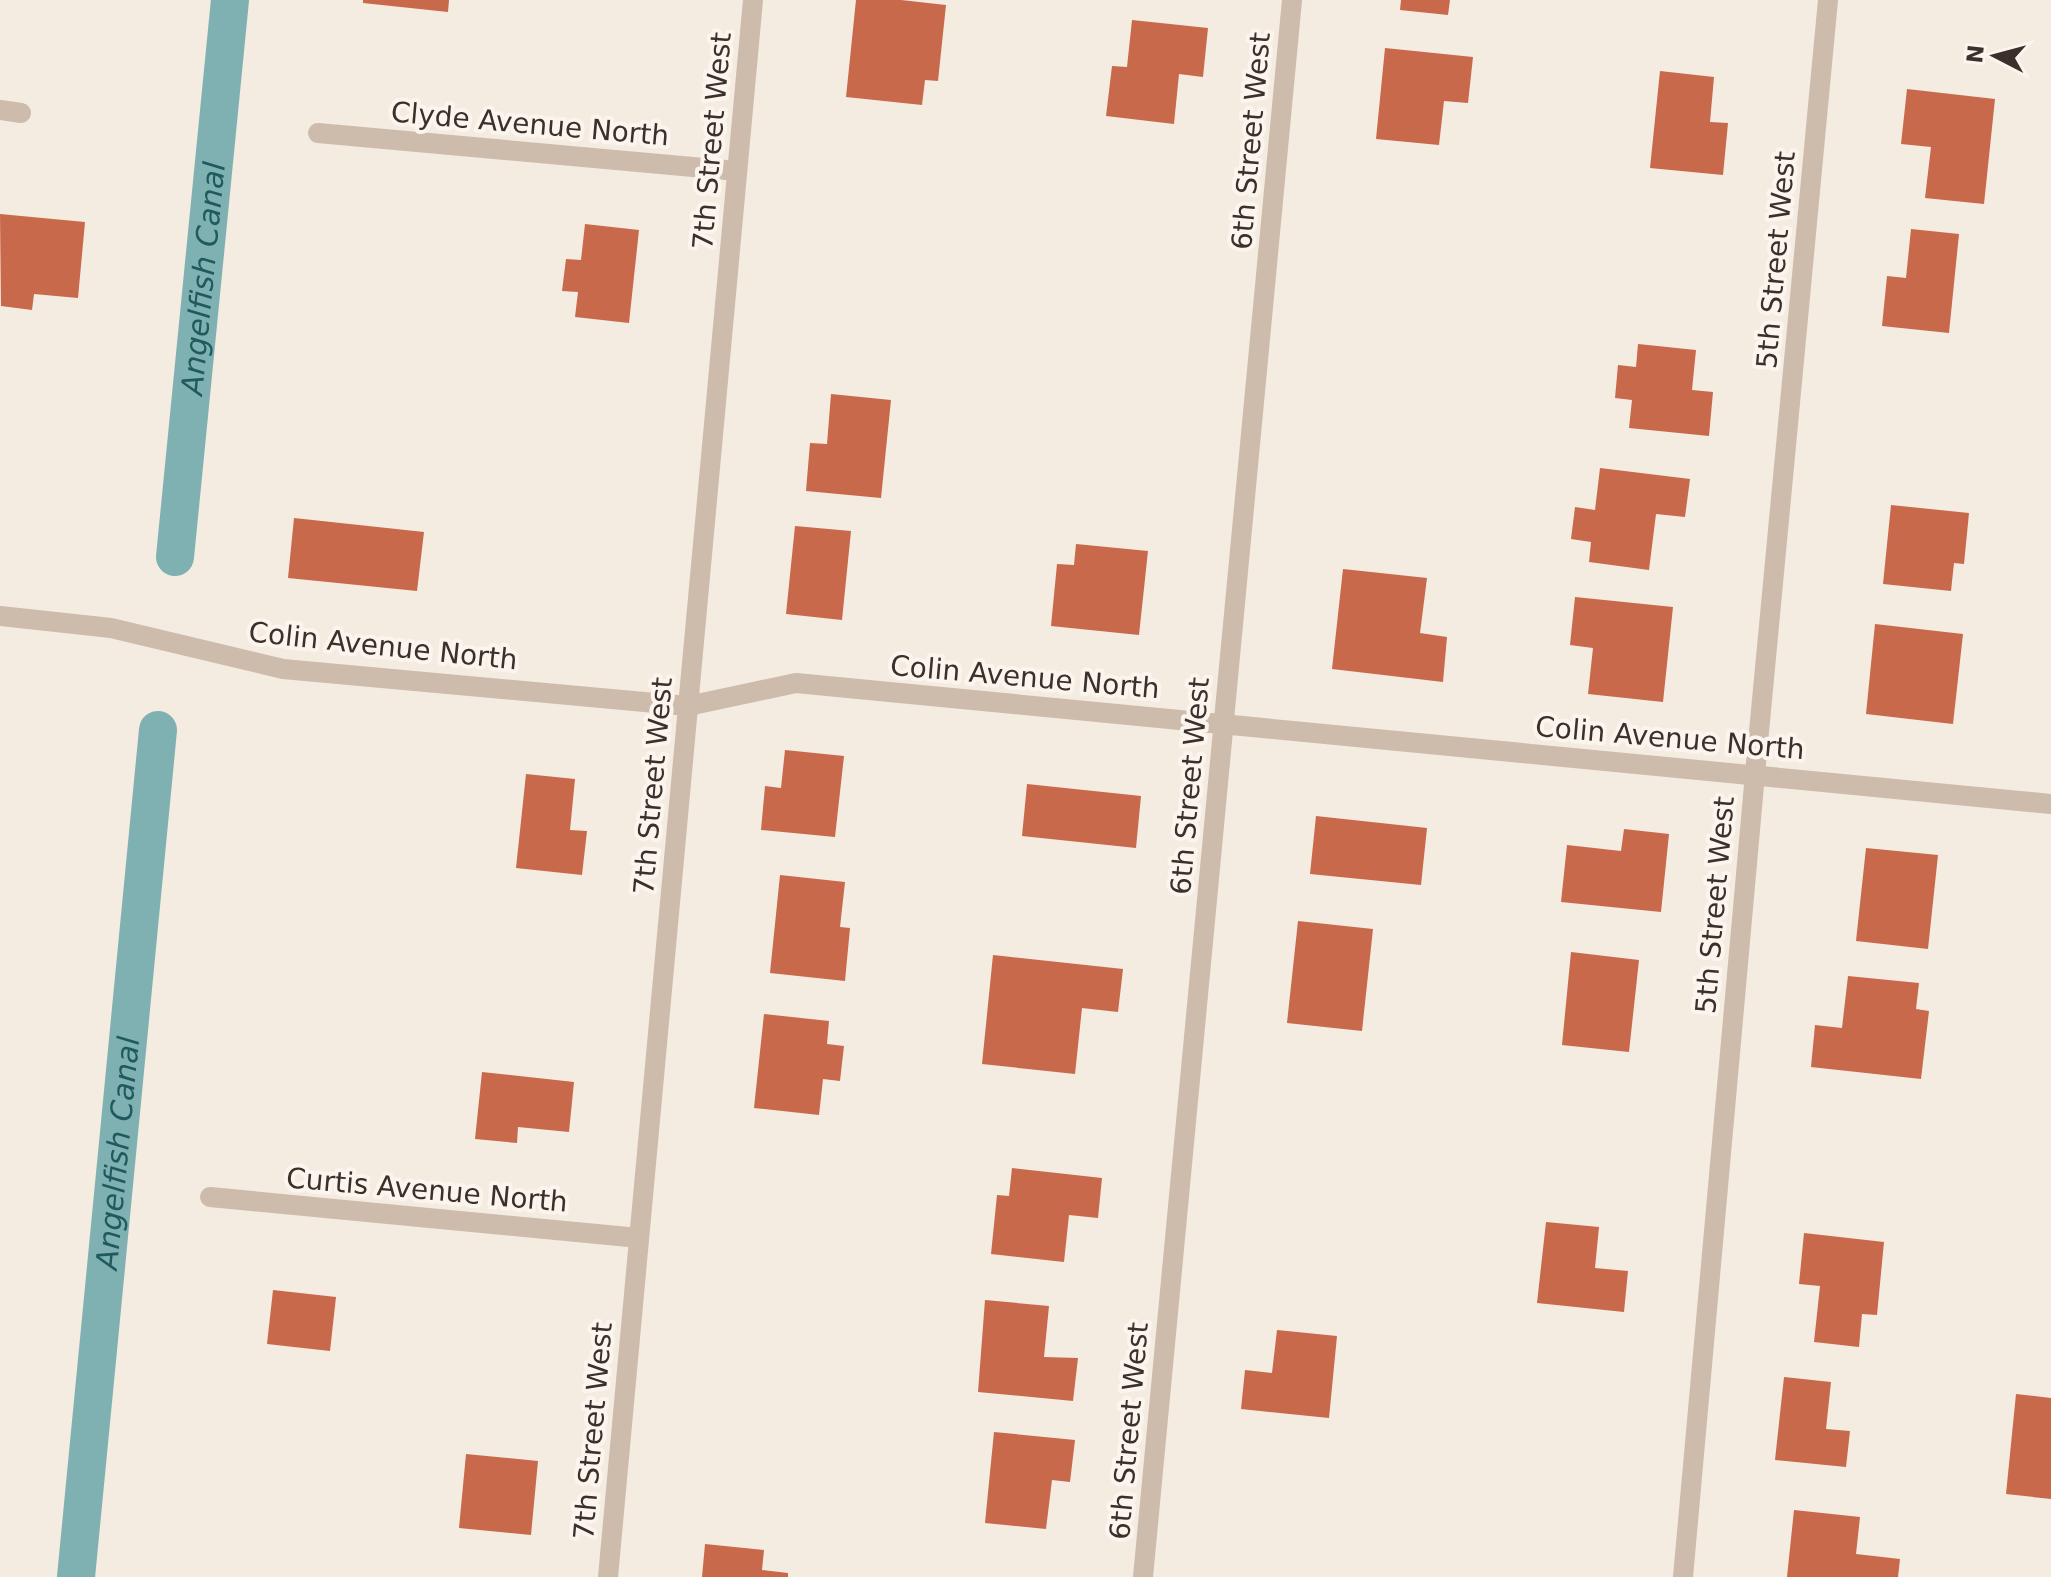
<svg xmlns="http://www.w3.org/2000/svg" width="2051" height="1577" font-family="'DejaVu Sans',sans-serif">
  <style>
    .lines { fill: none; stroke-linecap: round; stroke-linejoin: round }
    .canal { stroke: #7fb0b2; stroke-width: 38 }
    .building { fill: #c8694b }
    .street { stroke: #cdbbac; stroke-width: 20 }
    .labels { text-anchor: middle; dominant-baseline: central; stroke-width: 8; stroke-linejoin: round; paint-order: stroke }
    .street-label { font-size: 28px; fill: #3b302b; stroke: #fbf5ee }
    .water-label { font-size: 30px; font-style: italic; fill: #1f5a5e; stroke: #fbf5ee }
  </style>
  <rect width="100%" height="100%" fill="#f4ebe1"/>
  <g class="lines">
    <g class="canal">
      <path id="s1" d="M175,557L230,0"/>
      <path id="s2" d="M76,1577L158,730"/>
    </g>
  </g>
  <path class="building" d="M363,0H449L448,12L363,3Z
    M856,0H901L946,5L938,81L925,80L922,105L846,97Z
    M1401,0H1450L1448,15L1400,10Z
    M1132,20L1208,28L1203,77L1179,74L1174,124L1106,116L1112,66L1127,67Z
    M1385,48L1473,57L1468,103L1444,101L1439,145L1376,139Z
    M1660,71L1714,77L1710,122L1728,123L1723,175L1650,168Z
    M1907,89L1995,99L1984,204L1925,198L1931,147L1901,144Z
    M0,214L85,222L78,298L34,294L32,310L1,306Z
    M585,224L639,230L629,323L575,317L578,292L562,291L566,259L581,260Z
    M1911,229L1959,234L1949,333L1882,326L1887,276L1906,278Z
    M1638,344L1696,350L1692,390L1713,392L1709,436L1629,428L1632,400L1615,398L1618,365L1636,367Z
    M831,394L891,400L881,498L806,491L810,443L827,444Z
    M1600,468L1690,479L1685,517L1656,514L1649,570L1589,562L1591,542L1571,539L1575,507L1595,510Z
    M1891,505L1969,513L1964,564L1954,563L1951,591L1883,584Z
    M294,518L424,532L417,591L288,578Z
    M795,526L851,531L842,620L786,614Z
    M1076,544L1148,551L1139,635L1051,626L1057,564L1074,565Z
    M1343,569L1427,578L1420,633L1447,637L1443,682L1332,669Z
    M1575,597L1673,607L1663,702L1588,694L1593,648L1570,645Z
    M1875,624L1963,634L1953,724L1866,714Z
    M785,750L844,756L835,837L761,830L765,786L781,788Z
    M526,774L575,779L570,830L587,831L582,875L516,868Z
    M1027,784L1141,796L1136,848L1022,836Z
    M1316,816L1427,828L1421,885L1310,874Z
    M1624,829L1669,834L1661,912L1561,902L1567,845L1621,851Z
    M1866,848L1938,855L1928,949L1856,941Z
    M780,875L845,882L840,927L850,928L845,981L770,973Z
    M1298,921L1373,929L1362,1031L1287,1023Z
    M1571,952L1639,960L1629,1052L1562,1045Z
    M993,955L1123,969L1118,1012L1082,1008L1075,1074L982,1064Z
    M1848,976L1919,983L1916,1009L1929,1011L1921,1079L1811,1067L1815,1025L1842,1028Z
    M764,1014L829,1021L827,1044L844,1046L840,1081L823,1079L819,1115L754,1108Z
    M482,1072L574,1082L569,1132L518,1127L517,1143L475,1139Z
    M1012,1168L1102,1178L1098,1218L1069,1215L1064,1262L991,1254L997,1195L1009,1196Z
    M1546,1222L1599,1227L1595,1268L1628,1271L1624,1312L1537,1303Z
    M1804,1233L1884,1242L1877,1315L1862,1314L1859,1347L1814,1342L1820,1286L1799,1284Z
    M273,1290L336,1297L330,1351L267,1344Z
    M985,1300L1049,1306L1044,1357L1078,1358L1073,1401L978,1392Z
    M1277,1330L1337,1336L1329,1418L1241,1409L1245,1370L1272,1373Z
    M1784,1377L1831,1382L1826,1429L1850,1431L1846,1467L1775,1460Z
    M2016,1394L2051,1398V1499L2006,1494Z
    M994,1432L1075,1440L1070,1482L1052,1480L1046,1529L985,1523Z
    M466,1454L538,1461L531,1535L459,1528Z
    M1794,1510L1860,1517L1856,1554L1900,1559L1898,1577H1787Z
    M705,1544L764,1550L762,1570L788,1573V1577H702Z"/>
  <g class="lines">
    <path class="street" d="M0,110L21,113
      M318,133L737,171
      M0,616L111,628L283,669L688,706L796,683L2051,804
      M210,1197L639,1238
      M608,1577L753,0
      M1143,1577L1292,0
      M1683,1577L1755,774L1828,0"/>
  </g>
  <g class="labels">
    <g class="street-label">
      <text transform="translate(530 124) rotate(5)">Clyde Avenue North</text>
      <text transform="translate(712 141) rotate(-85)">7th Street West</text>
      <text transform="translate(1251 141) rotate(-85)">6th Street West</text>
      <text transform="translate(1776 260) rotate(-85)">5th Street West</text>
      <text transform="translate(383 646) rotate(6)">Colin Avenue North</text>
      <text transform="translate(1025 677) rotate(5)">Colin Avenue North</text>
      <text transform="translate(1670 738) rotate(5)">Colin Avenue North</text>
      <text transform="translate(653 786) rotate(-85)">7th Street West</text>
      <text transform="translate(1190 786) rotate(-85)">6th Street West</text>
      <text transform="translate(1715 905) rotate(-85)">5th Street West</text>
      <text transform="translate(427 1190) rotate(5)">Curtis Avenue North</text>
      <text transform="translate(593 1431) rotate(-85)">7th Street West</text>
      <text transform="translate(1129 1431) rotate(-85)">6th Street West</text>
    </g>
    <g class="water-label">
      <text stroke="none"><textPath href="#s1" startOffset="280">Angelfish Canal</textPath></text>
      <text stroke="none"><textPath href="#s2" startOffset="426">Angelfish Canal</textPath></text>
    </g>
  </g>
  <g transform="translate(1995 56) rotate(276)" stroke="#fbf5ee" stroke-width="6" paint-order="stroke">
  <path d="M0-6L14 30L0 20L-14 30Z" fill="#3b302b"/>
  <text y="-12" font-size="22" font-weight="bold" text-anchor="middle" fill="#3b302b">N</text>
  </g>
</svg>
